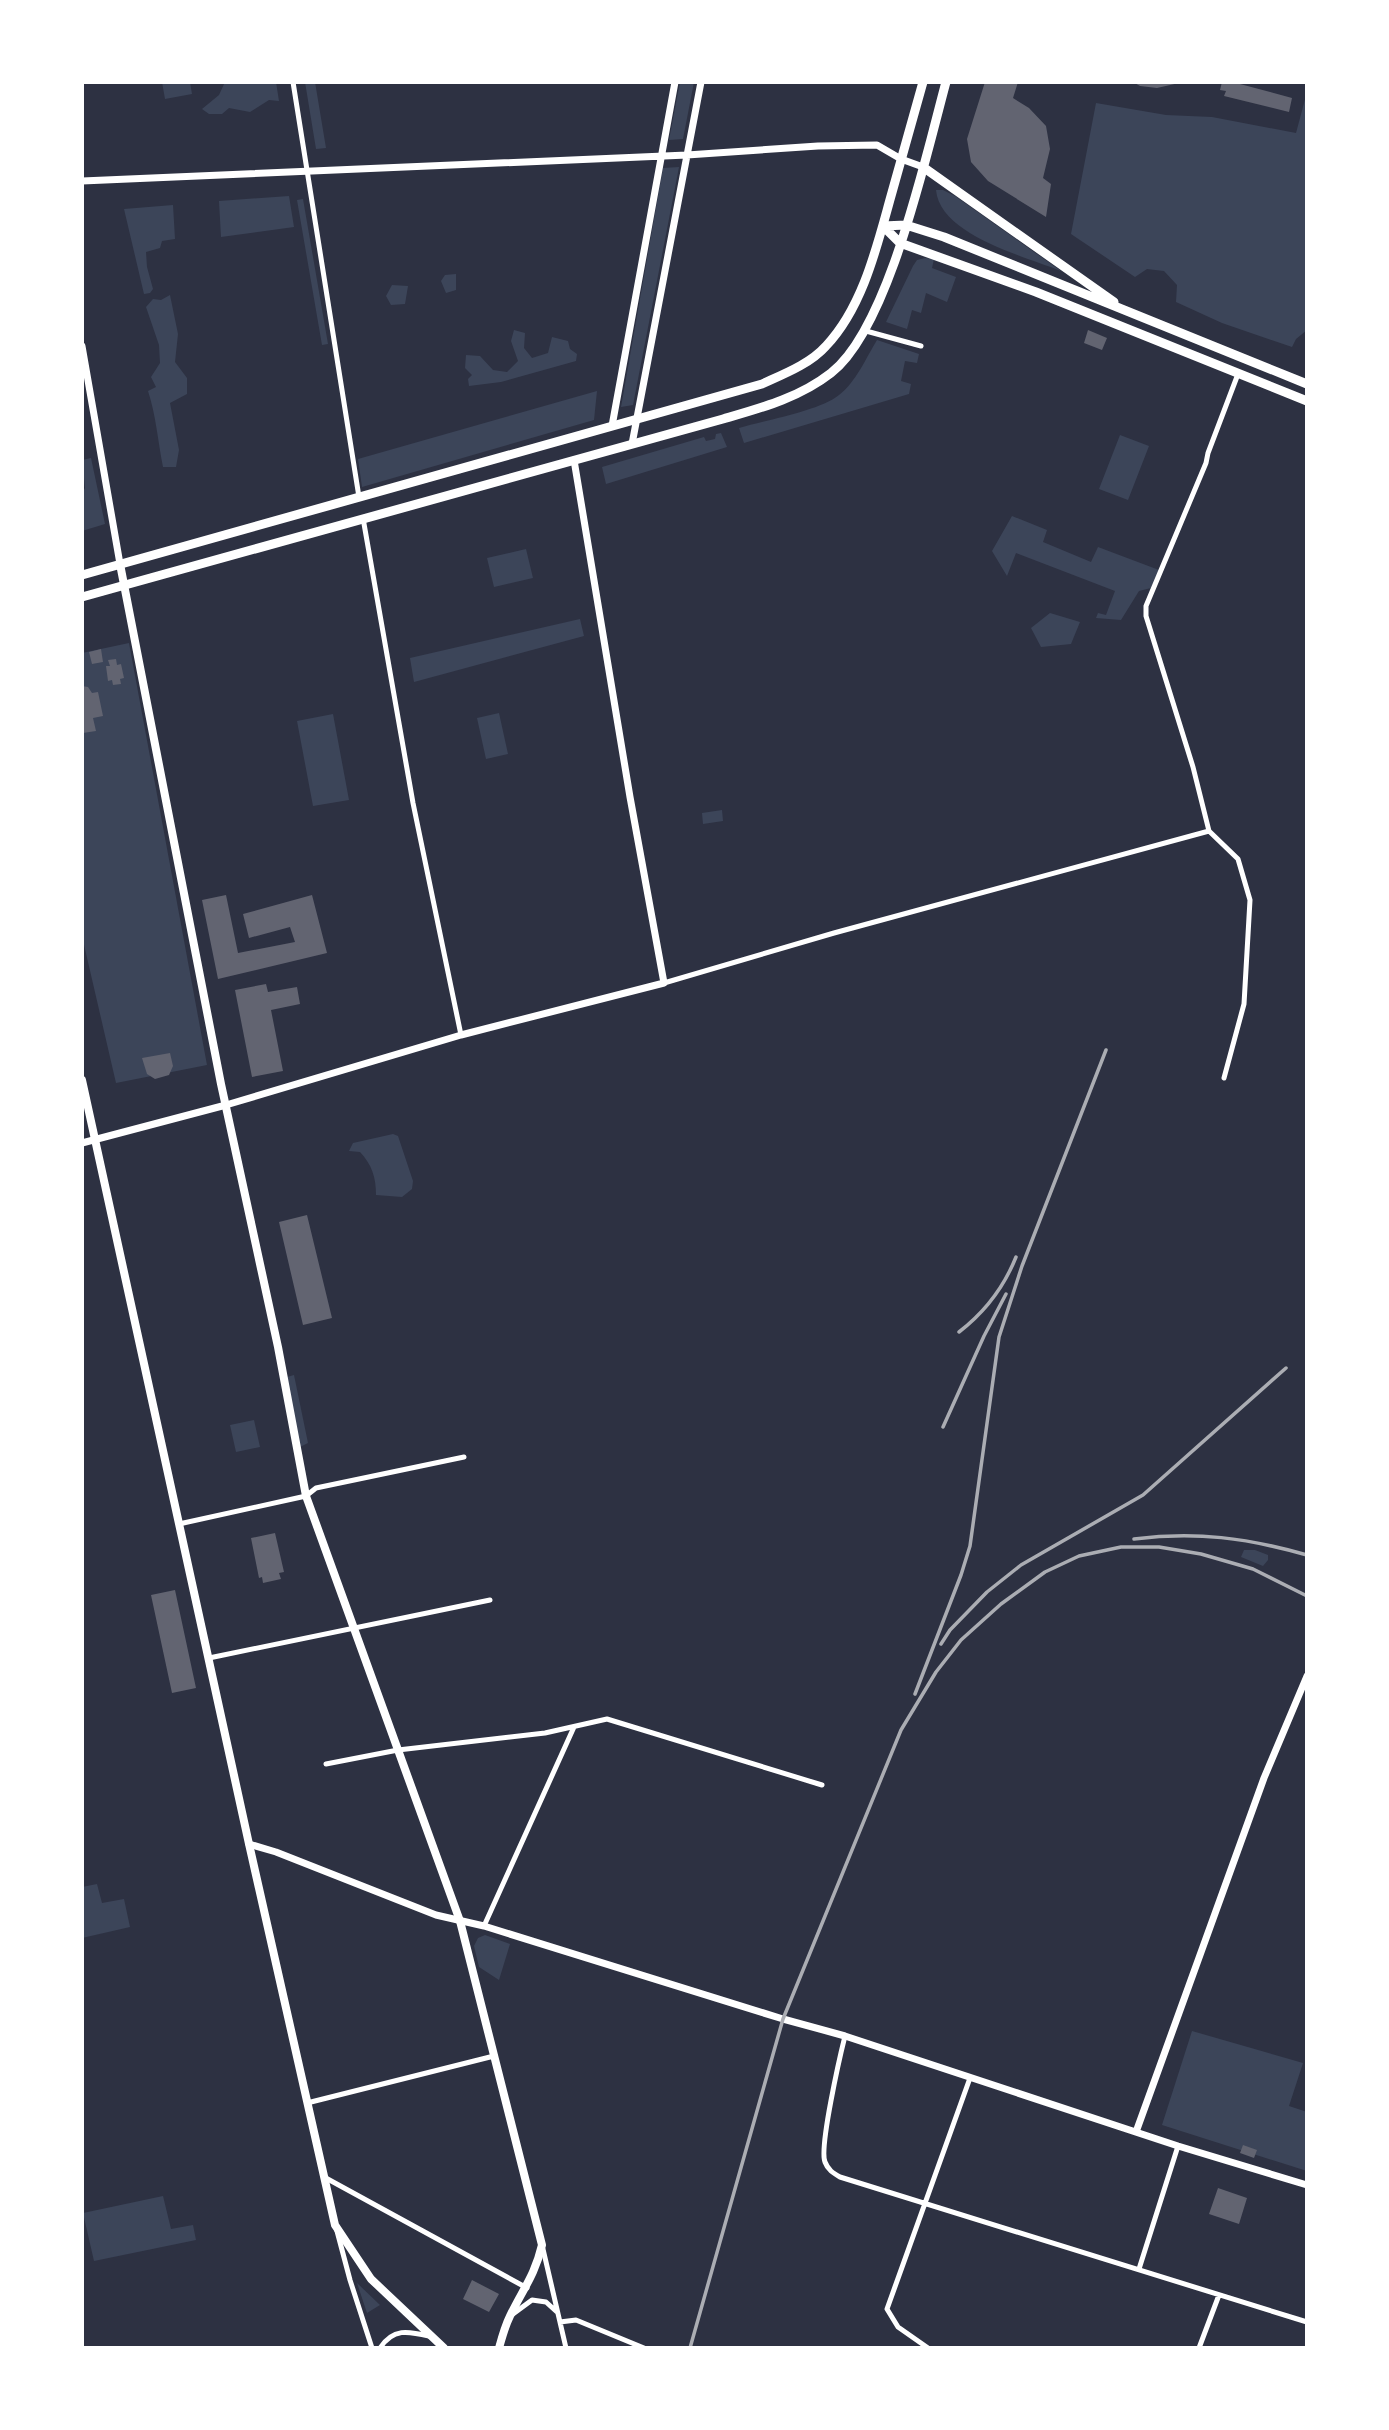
<svg xmlns="http://www.w3.org/2000/svg" width="1389" height="2430" font-family="'Open Sans',sans-serif">
  <style>
    .green { fill: #3c4559 }
    .building { fill: #626471 }
    .lines { fill: none; stroke-linecap: round; stroke-linejoin: round }
    .minor { stroke: #fff; stroke-width: 5 }
    .tertiary { stroke: #fff; stroke-width: 7 }
    .secondary { stroke: #fff; stroke-width: 8 }
    .primary { stroke: #fff; stroke-width: 9 }
    .rail { stroke: #abadb3; stroke-width: 3.5 }
  </style>
  <rect width="100%" height="100%" fill="#2d3142"/>
  <path class="green" d="M162,82H190L192,94L165,99Z
    M225,82H276L279,101L269,100L250,112L229,108L222,114H209L202,109L219,95Z
    M305,82H315L326,148L316,149Z
    M680,82H694L683,139L669,140Z
    M1307,92V330L1296,339L1292,347L1222,323L1176,302L1177,285L1164,271L1147,269L1135,277L1071,234L1096,103L1166,115L1212,117L1296,133Z
    M679,167L633,405L621,407L663,168Z
    M936,190H943L955,196L1061,271C1024,256 940,235 936,190Z
    M289,196L294,227L221,237L219,201Z
    M303,199L328,344L322,345L297,200Z
    M173,205L175,239L162,241L160,248L146,252L147,267L153,289L150,293L144,294L124,209Z
    M925,258L934,259L932,268L956,277L947,302L926,293L921,313L912,310L907,329L886,322L913,266L917,260Z
    M456,274V290L446,293L441,281L445,275Z
    M392,285L408,286L405,304L391,305L386,296Z
    M170,295L178,334L175,362L187,378V394L170,403L179,450L176,467H163C158,442 156,415 148,391L156,387L151,377L160,363L159,345L146,307L153,299L161,300Z
    M514,330L525,333L524,348L532,358L548,353L552,337L568,341L570,349L577,354L576,361L501,382L469,386L468,379L472,375L465,368L466,355L480,356L493,370L507,372L518,361L511,341Z
    M877,340L919,354L917,363L905,361L901,381L911,384L909,394L744,443L739,428C766,420 819,411 839,395C856,382 866,358 877,340Z
    M597,391L594,420L362,487L358,459Z
    M721,433L727,447L606,484L602,467L704,437L706,441L715,439L716,434Z
    M1120,435L1149,446L1128,500L1099,489Z
    M91,458L105,524L82,531V493L85,488L82,460Z
    M1012,516L1047,530L1043,542L1091,562L1098,547L1159,570L1151,588L1139,591L1121,620L1096,618L1098,613L1106,615L1115,591L1016,553L1007,576L992,551Z
    M526,549L533,578L494,587L487,558Z
    M1050,613L1080,622L1071,644L1041,647L1031,628Z
    M580,619L584,636L414,682L410,658Z
    M129,643L207,1065L116,1083L82,936V653Z
    M499,713L508,754L486,759L477,718Z
    M333,714L349,800L313,806L297,721Z
    M722,810L723,821L703,824L702,813Z
    M393,1134L398,1136L413,1181L412,1189L402,1197L376,1195C376,1177 372,1165 360,1152L349,1151L353,1143Z
    M294,1375L308,1443L300,1447L287,1377Z
    M254,1420L260,1447L236,1452L230,1425Z
    M1244,1550H1255L1268,1555V1560L1263,1566L1241,1557Z
    M97,1884L102,1903L124,1899L130,1927L82,1938V1887Z
    M485,1935L510,1944L499,1980L479,1967L474,1946L478,1938Z
    M1192,2031L1303,2063L1289,2106L1307,2112V2171L1162,2125Z
    M163,2196L171,2229L193,2225L196,2240L94,2261L83,2213Z
    M357,2283L380,2305L367,2313Z"/>
  <path class="building" d="M985,82H1018L1013,98L1029,108L1046,126L1050,149L1043,178L1051,184L1046,217L988,181L971,162L967,139Z
    M1133,82H1179V83L1157,88L1140,86Z
    M1222,82H1240V84L1292,98L1289,112L1224,96L1226,91L1220,90Z
    M1088,330L1107,338L1102,350L1084,343Z
    M101,649L103,662L92,664L89,652Z
    M116,659L117,665L121,664L124,678L120,679L121,684L113,685L112,680L108,681L106,666H110L108,660Z
    M82,686L88,687L92,693L98,692L103,716L93,718L96,731L83,733Z
    M226,895L238,953L295,942L290,927L249,938L243,914L312,895L327,953L218,979L202,900Z
    M266,984L268,992L297,987L300,1004L271,1010L283,1071L252,1077L235,990Z
    M170,1053L173,1066L169,1075L155,1079L147,1074L142,1058Z
    M307,1215L332,1318L303,1325L279,1222Z
    M275,1533L284,1572L279,1573L281,1579L263,1583L262,1577L259,1578L251,1538Z
    M175,1590L196,1688L172,1693L151,1595Z
    M1243,2145L1257,2150L1254,2158L1240,2153Z
    M1218,2188L1247,2198L1239,2224L1209,2214Z
    M472,2280L499,2294L489,2312L463,2299Z"/>
  <g class="lines">
    <path class="minor" d="M293,82L359,497
      M866,331L921,346
      M363,518L413,803L461,1035
      M1209,831L1193,767L1146,616V606L1206,463L1208,453L1238,374
      M1209,831L1238,859L1250,900L1244,1004L1224,1078
      M664,983L834,933L1209,831
      M179,1524L306,1496L316,1488L464,1457
      M209,1658L490,1600
      M326,1764L398,1750L545,1733L607,1719L822,1785
      M484,1926L574,1727
      M845,2036C840,2056 819,2148 825,2162C828,2170 833,2173 840,2177L1307,2322
      M307,2103L494,2056
      M324,2177L527,2288
      M337,2231L350,2280L372,2348
      M543,2249L566,2348
      M1139,2269L1178,2146
      M513,2314L532,2300L546,2302L557,2312
      M560,2322L576,2320L644,2348
      M380,2348C393,2328 408,2331 429,2336
      M928,2348L898,2327L887,2309L970,2078
      M1199,2348L1219,2295"/>
    <path class="tertiary" d="M82,181L687,155L818,146L877,145L901,159L923,167
      M82,346L120,564
      M612,426L675,82
      M632,444L701,82
      M82,1143L226,1105L461,1035L664,983L630,797L574,460
      M249,1844L276,1852L436,1915L484,1926L783,2019L845,2036L1178,2146L1307,2185
      M1136,2132L1264,1778L1307,1676"/>
    <path class="secondary" d="M120,564L221,1084L278,1347L306,1496L460,1921L542,2245C535,2275 523,2289 510,2316C505,2326 502,2337 499,2348
      M82,1080L249,1844L335,2225L371,2279L444,2348"/>
    <path class="primary" d="M923,167L1114,302
      M883,226L900,243L1036,292L1307,401
      M883,226L906,225L944,237L1307,384
      M82,575L762,384C784,374 810,364 826,346C863,307 877,246 891,196C902,158 912,120 923,82
      M82,597L723,419C761,408 799,398 831,373C889,328 926,155 946,82"/>
    <path class="rail" d="M959,1332C985,1312 1004,1287 1016,1257
      M943,1427L984,1336L1006,1294
      M1134,1539C1196,1531 1247,1538 1307,1555
      M941,1644L950,1630L987,1592L1021,1565L1143,1495L1286,1368
      M915,1694L961,1575L970,1546L999,1337L1022,1266L1106,1050
      M690,2348L783,2019L901,1730L936,1672L961,1640L1001,1604L1045,1572L1079,1556L1121,1547H1159L1201,1554L1253,1569L1307,1596"/>
  </g>
  <rect width="1389" height="2430" fill="none" stroke="#ffffff" stroke-width="168"/>
</svg>
